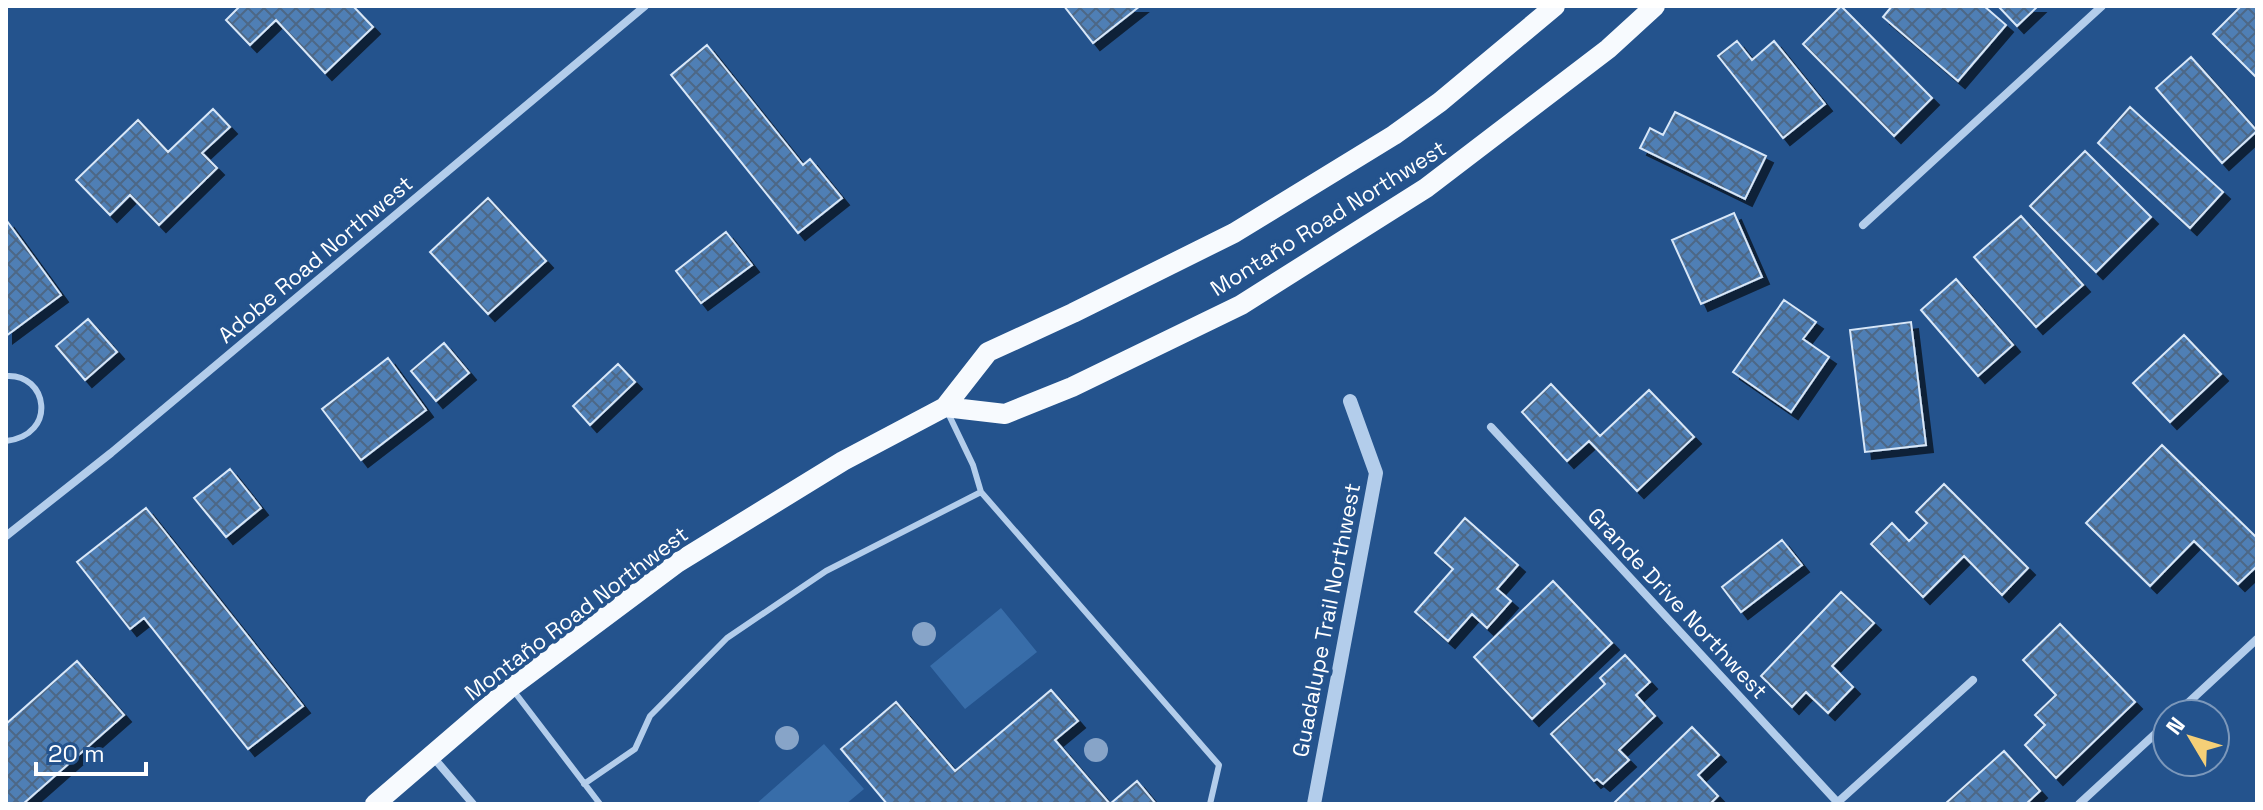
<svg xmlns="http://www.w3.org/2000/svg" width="2263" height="810" font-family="'Space Grotesk',sans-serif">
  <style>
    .grass { fill: #386da9 }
    .building { fill: url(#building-cross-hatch); stroke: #d8e7f8; stroke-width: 2; filter: url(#shadow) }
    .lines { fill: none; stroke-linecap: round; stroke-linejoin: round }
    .service { stroke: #b3cdeb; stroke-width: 6 }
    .minor { stroke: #b3cdeb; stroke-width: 8 }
    .tertiary { stroke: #b3cdeb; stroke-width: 14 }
    .primary { stroke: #f7fafe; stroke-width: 20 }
    .tree { fill: #87a4c8 }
    .labels { text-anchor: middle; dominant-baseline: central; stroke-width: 8; stroke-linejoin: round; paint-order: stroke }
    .street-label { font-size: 22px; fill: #fff; stroke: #24538d }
  </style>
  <defs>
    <pattern id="building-cross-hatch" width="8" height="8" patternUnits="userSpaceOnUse" patternTransform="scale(2)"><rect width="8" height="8" fill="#507fb5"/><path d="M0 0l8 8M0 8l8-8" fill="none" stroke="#4e6886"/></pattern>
    <filter id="shadow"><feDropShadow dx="7" dy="7" stdDeviation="0" flood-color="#0009"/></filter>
  </defs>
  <rect width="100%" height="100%" fill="#24538d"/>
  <path class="grass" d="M1001,608L1037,652L965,709L930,666Z
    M824,744L864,789L846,804H756Z"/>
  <path class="building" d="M240,6H353L373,27L325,73L276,20L250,45L226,20Z
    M1064,6H1140L1093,43Z
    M1841,6L1932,98L1894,136L1803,44Z
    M1892,6H1984L2006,25L1958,81L1883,17Z
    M1998,6H2038L2017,26Z
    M2241,6H2257V78L2213,34Z
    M1737,41L1752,60L1774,41L1825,104L1783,138L1718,56Z
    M707,45L803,165L810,159L842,198L798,233L671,75Z
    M2191,57L2257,131L2222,163L2156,88Z
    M2130,107L2223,192L2190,228L2098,143Z
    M213,109L230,127L202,153L217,168L159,225L130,195L110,215L76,180L138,120L168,152Z
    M1675,112L1766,156L1745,199L1640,148L1650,128L1663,135Z
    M2085,151L2151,217L2096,272L2030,206Z
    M488,198L546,261L488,314L430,252Z
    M1734,213L1762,277L1701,304L1672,240Z
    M2021,216L2083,285L2036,327L1974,257Z
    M7,221L61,295L6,336V222Z
    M726,232L752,265L701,303L676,271Z
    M1956,279L2013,345L1978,376L1921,310Z
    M1784,300L1816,322L1803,339L1829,357L1791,412L1733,372Z
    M88,319L117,352L85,380L56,346Z
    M1911,322L1926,445L1865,452L1850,330Z
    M2184,335L2221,374L2170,422L2133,383Z
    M444,343L469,373L436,401L411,371Z
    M388,358L426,410L361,460L322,409Z
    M618,364L635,382L590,425L573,406Z
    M1551,384L1600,436L1649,390L1694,437L1637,491L1589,441L1567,461L1522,412Z
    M2162,445L2257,538V566L2238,584L2194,541L2150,586L2086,523Z
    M230,469L261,508L226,537L194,498Z
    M1944,484L2028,568L2002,595L1964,556L1923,597L1871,544L1892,523L1909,541L1927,523L1916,512Z
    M146,508L303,706L248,749L144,618L130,629L77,562Z
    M1465,518L1518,565L1497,589L1511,601L1487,628L1472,614L1448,641L1415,612L1453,569L1435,553Z
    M1782,540L1802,565L1741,612L1722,587Z
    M1553,581L1612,643L1532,719L1474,657Z
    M1841,592L1874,623L1832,666L1853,687L1828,713L1806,692L1792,707L1761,676Z
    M2060,624L2135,702L2056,778L2025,745L2045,725L2035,715L2056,695L2023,660Z
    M1625,655L1650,682L1636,695L1655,716L1619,750L1629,760L1603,784L1597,779L1594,781L1551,734L1605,684L1600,678Z
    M77,661L124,715L23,804H6V724Z
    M1051,690L1078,721L1055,740L1110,804H887L841,749L896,702L955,771Z
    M1692,727L1719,755L1698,775L1718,796L1710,804H1613Z
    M2004,751L2040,791L2026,804H1945Z
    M1137,781L1156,804H1110Z"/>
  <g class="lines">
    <path class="service" d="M6,376C48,373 58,435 6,441
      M948,413L973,465L981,492L1219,765L1210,804
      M513,690L600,804
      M584,784L635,749L650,716L727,638L826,571L981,492"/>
    <path class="minor" d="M1863,225L2102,6
      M1491,427L1839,804
      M6,536L111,453L645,6
      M2176,714L2257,639
      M433,757L473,804
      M1838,802L1973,680
      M2079,804L2167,723"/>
    <path class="tertiary" d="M1314,804L1376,473L1350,401"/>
    <path class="primary" d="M945,407L1005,414L1072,387L1241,305L1426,188L1608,49L1655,6
      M375,804L511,687L677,563L843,461L945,407L988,352L1073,313L1234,233L1394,135L1440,102L1555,6"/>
  </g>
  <g class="tree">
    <circle cx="924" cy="634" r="12"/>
    <circle cx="787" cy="738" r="12"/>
    <circle cx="1096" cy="750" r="12"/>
  </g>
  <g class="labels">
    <g class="street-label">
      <text transform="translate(1328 218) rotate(-32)">Montaño Road Northwest</text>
      <text transform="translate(315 259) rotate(-40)">Adobe Road Northwest</text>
      <text transform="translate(1678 603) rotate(47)">Grande Drive Northwest</text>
      <text transform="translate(576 613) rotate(-37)">Montaño Road Northwest</text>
      <text transform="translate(1326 620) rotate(-79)">Guadalupe Trail Northwest</text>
    </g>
  </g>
  <rect width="2263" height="810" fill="none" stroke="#ffffff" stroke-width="16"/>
  <g transform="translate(2191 738) rotate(308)"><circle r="38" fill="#24538d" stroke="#7c98bb" stroke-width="2"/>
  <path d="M0-6L14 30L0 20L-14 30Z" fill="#f5cf77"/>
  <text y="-12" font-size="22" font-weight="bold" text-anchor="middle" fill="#ffffff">N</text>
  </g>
  <path d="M36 762v12h110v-12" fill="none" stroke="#ffffff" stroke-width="4"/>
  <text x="48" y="762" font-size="24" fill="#ffffff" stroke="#24538d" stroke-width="6" paint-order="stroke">20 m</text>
</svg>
